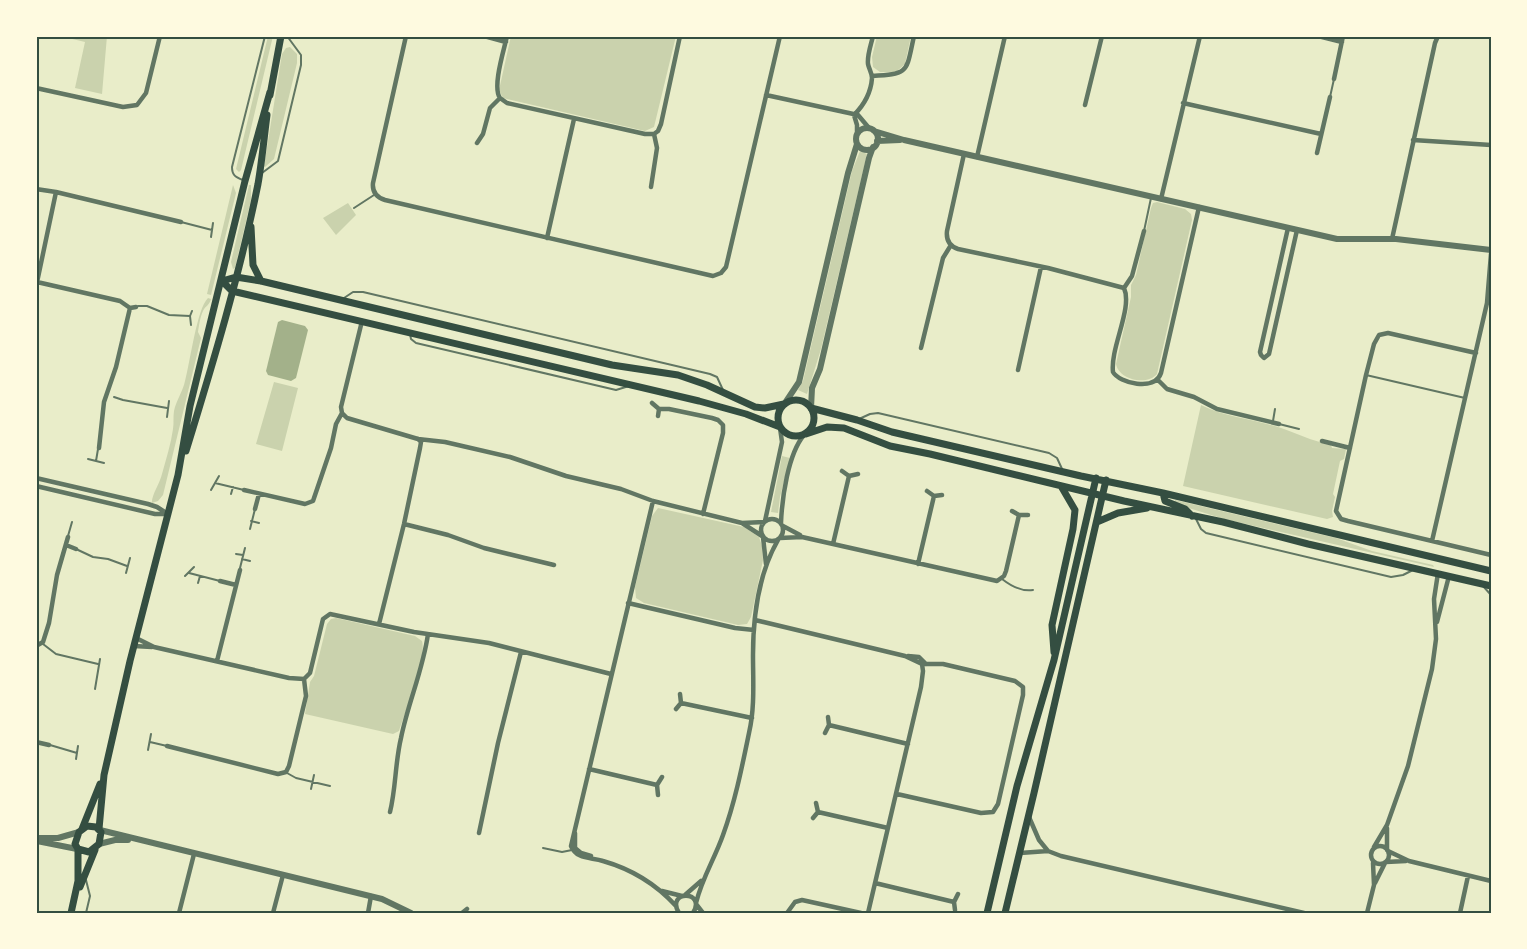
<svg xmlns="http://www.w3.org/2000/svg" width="1527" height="949" font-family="Ubuntu,sans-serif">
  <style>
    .green { fill: #cad2ad }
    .water { fill: #a3b18a }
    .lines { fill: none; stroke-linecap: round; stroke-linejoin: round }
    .service { stroke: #617663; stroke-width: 2 }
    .minor { stroke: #617663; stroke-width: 4.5 }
    .tertiary { stroke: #617663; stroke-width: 6 }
    .secondary { stroke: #344e41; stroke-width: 7 }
    .neatline { fill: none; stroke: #344e41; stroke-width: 2 }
  </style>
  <rect width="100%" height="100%" fill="#e9edc9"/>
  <path class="green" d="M60,36H107L102,94L75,88L85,42Z
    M268,36H273L241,170L239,172L236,169Z
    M511,36H676L654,127L645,131L503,98L499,90Z
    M877,36H911L905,64L896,72H880L873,67L872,57Z
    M290,47L297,54V63L274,159L265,167L264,166L282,54L286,48Z
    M860,151L867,154L821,349L807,394L798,390L803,381L852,171Z
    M233,185L236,193L211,295L207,294Z
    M249,185H251V200L235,268L233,269L231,262Z
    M1157,202L1185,209L1191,214L1192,220L1157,374C1147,386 1119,380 1116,364L1131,297V285L1136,275L1151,208L1153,203Z
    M348,203L356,215L336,235L323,218Z
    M208,298L211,299C209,306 206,305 203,311C200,317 199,326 198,332L201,338L163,495L158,501L152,503C151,496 160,483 162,474C166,459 171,444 173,429C174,423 173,417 174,411C176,401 183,391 185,381C190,363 197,308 208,298Z
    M274,382L298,388L282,451L256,444Z
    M1201,405C1225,417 1252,419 1278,427C1296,433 1312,441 1331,445L1332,448L1346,449L1344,459L1340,461L1333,494L1335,497L1332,511L1333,517L1327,519L1183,486Z
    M782,456L790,458L780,497L778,513L771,512Z
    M1175,500L1336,538L1372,551L1433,565L1434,567L1224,519L1179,505L1174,503Z
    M658,508L744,527L759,537L762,546L763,560L751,617L747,624L738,625L644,603L636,598L635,587L652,516Z
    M336,618L415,636L422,641C427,658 405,712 399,731L393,734L305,714L310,682L314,676L327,624L331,619Z"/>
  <path class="water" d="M282,320L305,326L308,330L296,378L291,381L268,375L266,371L278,322Z"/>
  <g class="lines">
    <path class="service" d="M1330,97L1334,79
      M262,173L278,161L301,65V55L287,36
      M243,180C235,177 232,175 232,167L265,36
      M354,208L374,195
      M181,222L212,230
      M1144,231L1151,198
      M211,237L213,223
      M344,298L353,292H363L710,374L717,377L723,390
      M138,306H147L169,315L190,316
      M191,325L190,316L192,311
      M410,334L411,339L416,343L616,390L629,386
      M1366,375L1465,398
      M114,397L123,400L167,408
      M167,417L169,401
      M859,419L870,414L878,413L1049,453L1057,458L1063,471
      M1273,421L1275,409
      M1279,424L1299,429
      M88,459L104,463
      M96,461L98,449
      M215,483L244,490
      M211,490L219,476
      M231,494L233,487
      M1196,519L1201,529L1206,533L1391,577L1403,575L1413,570
      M251,521L259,523
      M250,529L255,509
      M68,536L72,522
      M76,549L93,557L108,559L127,566
      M236,554L243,555
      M242,559L250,561
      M240,568L245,548
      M126,573L130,558
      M189,573L220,581
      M185,576L194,567
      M1002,579C1011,586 1021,592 1033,590
      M198,583L200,576
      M1483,586L1491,595
      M43,644L56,654L98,664
      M95,689L100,659
      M150,742L167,746
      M50,745L77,753
      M148,750L151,734
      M76,759L78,746
      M287,773L296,778L330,786
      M311,789L314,775
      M543,848L562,852L572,850
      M86,880L90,896L86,913"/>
    <path class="minor" d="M406,36L373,183C372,192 376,197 385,200L713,276L721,273L726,267L780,36
      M484,36L506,42
      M1318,36L1342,42
      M872,76C910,74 906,72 914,36
      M1334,79L1343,36
      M36,88L123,107L137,105L146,93L160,36
      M766,95L858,115L869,128
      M500,98L507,103L645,134H654
      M500,98C492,87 504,50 507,36
      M1183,103L1321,134
      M1085,105L1102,36
      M854,115C864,105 871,92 872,78C872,73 869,69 868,64C867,55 871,45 873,36
      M854,115L857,125V134
      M654,134L658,131L661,124L680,36
      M1413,140L1491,145
      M477,143L483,134L490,108L500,98
      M1317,153L1330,97
      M964,154L947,231C946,240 949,246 958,249L1048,268L1124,288
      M977,157L1005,36
      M651,187L657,148L654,134
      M36,189L56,192L36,287
      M56,192L181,222
      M1161,199L1200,36
      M1288,228L1260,352L1261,355L1264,358L1269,354L1297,230
      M547,238L574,119
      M1392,239L1435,43L1438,36
      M37,282L120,301L130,308L136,307
      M1124,288C1133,308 1110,348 1113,372C1119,383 1155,392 1161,373L1199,207
      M1124,288L1132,276L1144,231
      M362,321L341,407L342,413L347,418L418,439L445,442L510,457L566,476L621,489L653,501L742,523L762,536
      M921,348L943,258L951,245
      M1476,353L1388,333L1379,335L1374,344L1366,375L1336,511L1341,519L1348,521L1491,555
      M1018,370L1041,267
      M1158,380L1167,389L1194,397L1217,409L1279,424
      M652,403L659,409L658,416
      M659,409H669L712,418L718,420L723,425V433L703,514
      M1322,441L1350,448
      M99,448L104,402L116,367L130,308
      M842,471L849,476L858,474
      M36,478L148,504L157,507L168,514
      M36,486L155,514H168
      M244,490L305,504L313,501L331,448L336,424L342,413
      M927,491L934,496L942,495
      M653,501L571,846C577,860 591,857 603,861C631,869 657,885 676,906
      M255,509L259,494
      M1012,511L1019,515H1028
      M761 530a11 11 0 1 1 22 0a11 11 0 1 1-22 0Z
      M765,521L782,442L780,428
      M742,523L764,522
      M781,523C782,498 788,454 804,435
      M404,524L448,535L484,548L554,565
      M783,526L800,535
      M763,537L766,564
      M780,538L802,537L997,581L1004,576L1006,571L1019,515
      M1432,541L1487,303L1491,254
      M833,544L849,476
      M66,545L76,549
      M918,564L934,496
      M220,581L236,585
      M628,603L735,628L754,630
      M755,620L905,656L922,664
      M1437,622L1449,576
      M379,624L404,524L420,448L421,442L418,439
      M136,638L154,647L289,678L304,679
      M36,646L43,642L49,623L57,575L68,537
      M134,646L152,647
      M908,656L919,657L926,664
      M217,661L240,570
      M681,703L752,718
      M676,709L681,703L680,694
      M829,725L908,744
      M825,733L829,725L828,717
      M36,742L49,745
      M167,746L278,774L286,772L289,766L306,696L304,679L310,673L323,619L330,614L414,632L489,643L611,674
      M589,769L657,785
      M897,794L981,813L993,812L998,804L1023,695V687L1015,681L943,664H922
      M658,795L657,785L662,777
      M390,812C396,788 395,763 401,738C408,703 423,670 428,634
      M818,812L888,828
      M1029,817L1039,840L1048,851
      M813,818L818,812L816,803
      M1387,828V850
      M479,833L498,743L521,652
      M575,833V848L581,853L591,856
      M1371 855a9 9 0 1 1 18 0a9 9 0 1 1-18 0Z
      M1374,847L1387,825L1408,766L1432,669L1436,639L1434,599L1438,573
      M1388,851L1409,861L1491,881
      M1020,853L1048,851L1061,856L1304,913
      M1386,862L1406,861
      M875,883L954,902
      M1375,883L1385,863
      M662,891L682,896
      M685,895L701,881
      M696,903C702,878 715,858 723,835C735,802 742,767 749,733C755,707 753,681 753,655C753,616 759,573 778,540
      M696,904L703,913
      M955,910L954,902L958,894
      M179,913L194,854
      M273,913L283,875
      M368,913L371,896
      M462,913L467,909
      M679,913C665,890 707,890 693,913
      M787,913L795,902L802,900L861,913
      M868,913L921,687L923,671L922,664
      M1367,913L1374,885L1373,863
      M1460,913L1468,876"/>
    <path class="tertiary" d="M856 139a11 11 0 1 1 22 0a11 11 0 1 1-22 0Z
      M874,131L904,140L1337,239H1396L1491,250
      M877,141L900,140
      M785,403L799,382L848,173L857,144
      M811,408L812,388L820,369L869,158L873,147
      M100,830L382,899L411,913
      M36,838H58L79,832
      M37,841L77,849
      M99,844L115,840H128"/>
    <path class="secondary" d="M270,95L281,36
      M251,227L253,265L261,281
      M222,281L236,277L261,281L612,365L678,375L707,385L755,407L765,408L784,404
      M222,281L232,291L699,401L746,414L780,427
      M778 418a18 18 0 1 1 36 0a18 18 0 1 1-36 0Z
      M811,408L857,420L892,432L1081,476L1163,493L1491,571
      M806,434L827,427L844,428L890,446L930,454L1124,501L1223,522L1308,544L1491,586
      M186,451C213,363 240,274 258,184C262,161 264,138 267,115
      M1163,493L1165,501L1185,509L1192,516
      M1097,522L1118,513L1147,508
      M1054,652L1052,625L1073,529L1075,510L1061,486
      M87,826L96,827L101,832L99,844L89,852L78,849L75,844L79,832Z
      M82,829L100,784
      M99,829L104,775L130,661L178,475L190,406L245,181L270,92
      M80,887L95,850
      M71,913L78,881V849
      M987,913L1017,786L1054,660L1096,478
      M1005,913L1034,793L1106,480"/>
  </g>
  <rect width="1527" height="949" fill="none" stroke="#fefae0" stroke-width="75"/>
  <rect x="38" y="38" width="1452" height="874" class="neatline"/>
</svg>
